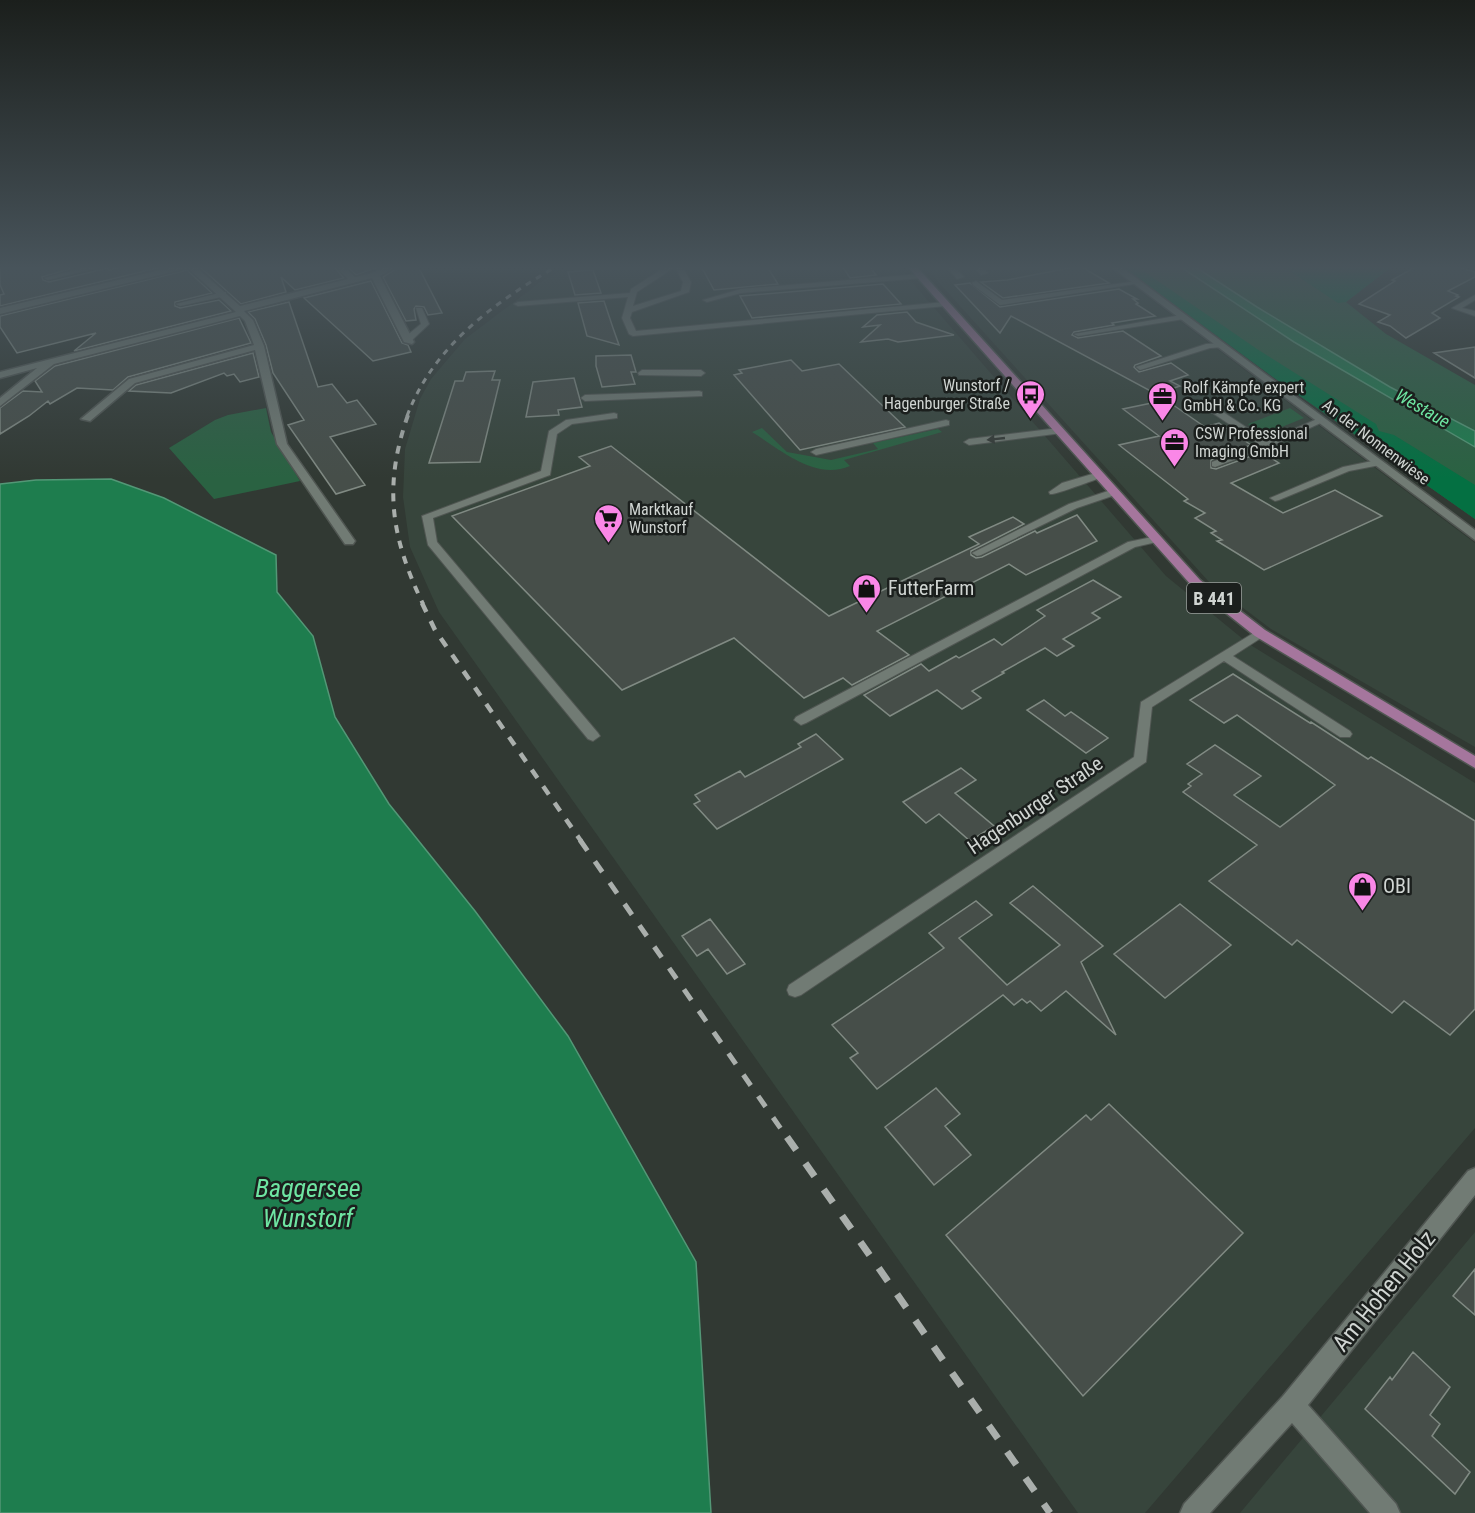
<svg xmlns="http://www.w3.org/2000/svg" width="1475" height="1513" font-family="'Roboto Condensed',sans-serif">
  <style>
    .built { fill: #37453c }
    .green { fill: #2a6242 }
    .forest { fill: #047042 }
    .water { fill: #1e7d4e; stroke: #539776; stroke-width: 1.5 }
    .building { fill: #464e49; stroke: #808a83; stroke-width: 1.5 }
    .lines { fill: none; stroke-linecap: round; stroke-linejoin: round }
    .lane-casing { stroke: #505652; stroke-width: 2 }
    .street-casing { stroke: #505652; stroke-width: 3 }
    .primary-casing { stroke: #505652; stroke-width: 3 }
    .lane { fill: #717b74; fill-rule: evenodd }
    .street { fill: #717b74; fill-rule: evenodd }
    .primary { fill: #a5769d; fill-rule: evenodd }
    .rail-far4 { stroke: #aaafac; stroke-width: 3; stroke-dasharray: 6 6; stroke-linecap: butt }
    .rail-far3 { stroke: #aaafac; stroke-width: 4; stroke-dasharray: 8 8; stroke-linecap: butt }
    .rail-far2 { stroke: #aaafac; stroke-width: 4.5; stroke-dasharray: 10 10; stroke-linecap: butt }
    .rail-far1 { stroke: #aaafac; stroke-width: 5; stroke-dasharray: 13 13; stroke-linecap: butt }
    .rail { stroke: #aaafac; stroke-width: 7; stroke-dasharray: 16 16; stroke-linecap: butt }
    .oneway { fill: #353b37 }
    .labels { text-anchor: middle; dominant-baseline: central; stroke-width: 5; stroke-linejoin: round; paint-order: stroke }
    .far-poi-label { font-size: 16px; fill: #d0d5d2; stroke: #1b1f1d; text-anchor: start }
    .far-street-label { font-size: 16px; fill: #d0d5d2; stroke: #1b1f1d }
    .far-water-label { font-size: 18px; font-style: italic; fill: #6ee5a2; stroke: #1b1f1d }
    .shield { fill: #1b1f1d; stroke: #9a9e9c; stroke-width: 1.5 }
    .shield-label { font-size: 18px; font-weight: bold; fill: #d0d5d2 }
    .poi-label { font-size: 20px; fill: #d0d5d2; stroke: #1b1f1d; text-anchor: start }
    .street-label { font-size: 20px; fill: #d0d5d2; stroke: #1b1f1d }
    .near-street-label { font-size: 24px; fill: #d0d5d2; stroke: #1b1f1d }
    .near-water-label { font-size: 26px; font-style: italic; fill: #6ee5a2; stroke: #1b1f1d }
  </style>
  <rect width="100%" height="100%" fill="#313933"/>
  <path class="built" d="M569,266H898L1166,576L1249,644L1475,783V1128L1145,1513H1078L439,612L410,547L403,497L405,449L420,399L431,379L465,339L539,283Z
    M924,266H1107L1475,543V747L1271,629L1210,583Z
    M1475,1232V1513H1240Z"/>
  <path class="green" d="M1122,266H1388L1390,268L1346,302L1386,334L1475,385V519L1273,377Z
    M266,408L271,432L300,481L214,499L169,448L215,420L228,415Z
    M1290,408L1304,418L1262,435L1248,424Z
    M762,428L787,452L831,460L878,449L873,443L938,429L942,432L844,460L850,466C815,481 781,450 752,432Z"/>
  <path class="forest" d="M1122,266H1136L1257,349L1376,424L1379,431L1394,435L1475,485V519L1273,377Z
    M1282,266H1388L1390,268L1346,302L1338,303Z"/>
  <path class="water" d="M1179,266H1194L1257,307L1390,387L1475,431V447L1294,342Z
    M111,479L164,498L276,555L277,592L313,636L335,717L389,804L475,911L568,1036L696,1262L711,1513H0V484L36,480Z"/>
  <path class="building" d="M0,266H70V269L42,277L43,280L49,282L108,268L109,270L124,266H166L0,306V295L4,294L0,285Z
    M199,266H333L344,278L295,290L281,277L286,292L241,304Z
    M347,266H381L356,275Z
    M400,266H416L420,270L442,313L428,315L424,307L416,306L414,309L416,320L406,321L383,277Z
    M701,266H767L778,284L714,290Z
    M842,266H869L876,275L850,278Z
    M1080,266L1109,283L1003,298L981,282L1007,280Z
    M1417,266H1454L1475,272V277L1448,291L1458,295L1456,296L1459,297L1432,313L1440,318L1406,338L1390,326L1378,322L1390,315L1359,304L1395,281L1392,280Z
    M187,270L212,293L175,302V306L180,308L219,300L231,311L74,351L96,333L17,353L0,327V316Z
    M593,270L601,293L575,295L568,272Z
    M371,281L402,343L408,345L411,352L373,361L304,298Z
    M970,283L1000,307L1119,289L1137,299H1133L1138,303L1136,304L1155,316L1112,323L1114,325L1074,332L1072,335L1078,338L1123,331L1161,356L1135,365L1134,367L1139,372L1171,363L1188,375L1170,381L1180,386L1156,394L1011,316L1000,333L955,285Z
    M883,284L901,304L752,318L740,296Z
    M604,301L613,328L619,345L587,336L578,303Z
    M289,302L318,387L332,384L347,403L357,400L376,424L330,437L365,485L336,494L288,425L304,420L273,373L266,345L255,319L248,312Z
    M907,312L916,322L954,335L898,342L888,339L861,342L880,325L863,327L877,315Z
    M239,318L251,343L128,377L113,390L77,388L50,404L48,401L29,416L0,434V408L23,391L42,392L35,381L55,366Z
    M1475,347V378L1434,353Z
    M253,353L259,377L240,382L234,374L227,376L224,373L171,393L129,391L136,385Z
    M631,355L636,372H631L635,384L602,387L596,366V356Z
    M791,360L802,371L839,364L905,427L800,450L734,375L742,373L739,370Z
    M495,371L492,380H500L480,462L429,463L455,381H463L466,372Z
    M574,378L582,407L558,410L559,415L526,417L533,382Z
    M1166,400L1205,427L1219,423L1251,445L1211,460V468L1216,469L1262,452L1279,463L1231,483L1283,513L1335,490L1382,516L1264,570L1217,541L1222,540L1211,533L1216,531L1195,518L1205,513L1184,501L1188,499L1119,445L1159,436L1123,409Z
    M611,446L829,616L979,544L969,537L1013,517L1024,524L971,551V555L976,558L982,557L1035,531L1037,533L1077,515L1097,541L1026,575L1009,564L877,631L909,655L852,685L843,678L804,698L734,638L622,690L452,516L590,466L579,457Z
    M1093,580L1121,597L1092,613L1100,618L1063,639L1074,646L1057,656L1045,648L1002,672L1004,673L972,691L981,698L962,709L937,690L890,716L864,695L921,664L929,671L956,656L959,658L994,639L1002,645L1045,616L1037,610Z
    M1233,674L1310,723L1311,722L1368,759L1371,757L1475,821V1009L1450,1035L1404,1001L1392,1013L1297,940L1292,945L1209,881L1257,845L1183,792L1191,786L1188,784L1202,774L1187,764L1215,745L1261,776L1234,795L1280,827L1335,785L1237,715L1224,723L1190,700Z
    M1044,700L1065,716L1071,712L1108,738L1086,753L1027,710Z
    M816,734L843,759L717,829L694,804L700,801L695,795L740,771L745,777L801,747L798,744Z
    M961,768L976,780L955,793L994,826L970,841L939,814L926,823L903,802Z
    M1033,886L1103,946L1081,962L1116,1035L1066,991L1041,1011L1030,1001L1027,1003L1022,999L1014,1005L1003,995L877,1089L850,1058L858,1053L832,1025L944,948L929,933L976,901L992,915L959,938L1007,985L1060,945L1010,903Z
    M1180,904L1231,945L1165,998L1114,954Z
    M710,919L745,964L727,974L708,949L697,956L682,936Z
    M936,1088L960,1114L945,1126L971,1155L934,1185L885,1127Z
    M1109,1104L1243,1233L1083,1396L946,1235L1086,1115L1091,1120Z
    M1475,1269V1315L1453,1296Z
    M1413,1352L1450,1387L1430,1415L1440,1424L1432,1436L1470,1472L1455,1494L1365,1409L1390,1377L1392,1380Z"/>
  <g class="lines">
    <defs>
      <path id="lane" d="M90,266H104L48,280L44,278Z
        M335,266H343L359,281L352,283Z
        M667,266H682L691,282L689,292L632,312L630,318L636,331L945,302L949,304L945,306L633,336L629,334L622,318L628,297L518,306L514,304L518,302L630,293L631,289ZM675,267L683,282L681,291L633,306L637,292Z
        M946,266H953L964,277L957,279Z
        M974,266H981L988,273L981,275Z
        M1005,266H1012L1013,267L1009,269Z
        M1058,266L1052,269L1048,267L1049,266Z
        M920,274L924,276L923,278L741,293L707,302L703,300L741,289Z
        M976,281L1002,300L1137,281L1141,283L1000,305L973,285L972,283Z
        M223,292H226V296L180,306L176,304Z
        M1475,295V300L1462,308L1475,311V316L1452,308Z
        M416,308H422L429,324L411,341H405V337L421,324Z
        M1181,315L1185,317L1184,319L1078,336L1074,334Z
        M1221,343H1224V347L1210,348L1140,370L1136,367L1206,344Z
        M642,370H701L705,373L701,376L639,375L638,373Z
        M699,391L702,392V396L585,401L581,398L585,395Z
        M1211,408H1217L1267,441L1317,419L1325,421L1269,447L1215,467L1212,466V462L1259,444L1211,412Z
        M614,413L617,414V418L572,424L557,434L550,475L433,518L437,542L598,733L600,736L593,741L588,739L428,545L422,516L541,471L549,431L566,420Z
        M946,420L949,421V425L816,455L811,452L816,449Z
        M1059,428L1064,431L1062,433L969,445L964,442L969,439Z
        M1377,460L1382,463L1380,465L1349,471L1279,500L1275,501L1270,498L1343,467Z
        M1099,472L1104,475L1103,477C1093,480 1056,495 1050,494L1049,492L1062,483Z
        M1114,489L1119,492L1118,494L1077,508L981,555L977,556L972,553L1069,504Z
        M1157,536L1161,537V541L1135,547L806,723L801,725L794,720L796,717L1128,542Z
        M1260,629L1266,633L1264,636L1233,656L1350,731L1352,734L1350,737H1340L1224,661L1152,707L1146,762L801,995L795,997L789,995L787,990L789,985L1134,757L1141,702Z"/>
      <path id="street" d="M177,266H195L240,306L372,273L387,266H398L380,276L414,342L412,344L404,342L372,278L244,311L253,320L264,346L287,444L355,541L353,544H345L277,444L255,350L135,383L90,421L81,419L129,379L254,345L245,321L240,316L54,364L0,406V398L37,368L0,378V372L236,312L188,268L0,314V308Z
        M1110,266H1120L1475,530V540Z
        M1470,266H1475V269Z
        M1475,1168V1195L1308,1405L1396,1504L1400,1513H1370L1292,1423L1210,1513H1180L1184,1504L1283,1396L1468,1171Z"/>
      <path id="primary" d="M907,266H916L1200,580L1265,630L1475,756V768L1255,636L1192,586Z"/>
    </defs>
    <use href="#lane" class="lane-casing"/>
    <use href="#street" class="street-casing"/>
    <use href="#primary" class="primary-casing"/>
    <use href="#lane" class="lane"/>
    <use href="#street" class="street"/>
    <use href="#primary" class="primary"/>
    <path class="rail-far4" d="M407,416C434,345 494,303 557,266"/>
    <path class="rail-far3" d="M408,415C383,486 391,537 423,604"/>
    <path class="rail-far2" d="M422,603L435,630L581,841"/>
    <path class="rail-far1" d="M580,840L788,1139"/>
    <path class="rail" d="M787,1137L1050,1513"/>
  </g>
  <defs><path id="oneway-solid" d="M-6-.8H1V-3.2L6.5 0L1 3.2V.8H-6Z" transform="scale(1.5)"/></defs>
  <use class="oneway" href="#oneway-solid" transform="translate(996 439) rotate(174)"/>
  <linearGradient id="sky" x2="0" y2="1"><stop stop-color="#1b1f1c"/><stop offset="0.56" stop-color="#48545b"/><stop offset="1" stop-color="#48545b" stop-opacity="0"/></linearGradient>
  <rect width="1475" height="478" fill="url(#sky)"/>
  <defs>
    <symbol id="bus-pin" viewBox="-11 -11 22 30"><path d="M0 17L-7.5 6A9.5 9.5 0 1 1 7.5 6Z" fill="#fa87e7" stroke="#1b1f1d"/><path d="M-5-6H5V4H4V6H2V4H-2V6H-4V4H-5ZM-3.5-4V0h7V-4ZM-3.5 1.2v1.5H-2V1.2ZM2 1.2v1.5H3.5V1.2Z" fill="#111"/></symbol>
    <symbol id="office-pin" viewBox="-11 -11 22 30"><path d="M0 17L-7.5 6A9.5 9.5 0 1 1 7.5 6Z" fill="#fa87e7" stroke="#1b1f1d"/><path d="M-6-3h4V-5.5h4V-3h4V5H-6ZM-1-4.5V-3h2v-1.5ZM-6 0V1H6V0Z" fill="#111"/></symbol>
    <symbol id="supermarket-pin" viewBox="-11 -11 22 30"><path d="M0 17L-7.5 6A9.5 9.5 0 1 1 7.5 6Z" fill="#fa87e7" stroke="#1b1f1d"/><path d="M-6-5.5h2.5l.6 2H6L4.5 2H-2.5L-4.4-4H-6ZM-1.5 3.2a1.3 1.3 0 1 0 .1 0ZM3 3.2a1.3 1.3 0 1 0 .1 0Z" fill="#111"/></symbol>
    <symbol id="shop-pin" viewBox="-11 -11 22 30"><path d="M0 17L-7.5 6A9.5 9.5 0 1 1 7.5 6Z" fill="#fa87e7" stroke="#1b1f1d"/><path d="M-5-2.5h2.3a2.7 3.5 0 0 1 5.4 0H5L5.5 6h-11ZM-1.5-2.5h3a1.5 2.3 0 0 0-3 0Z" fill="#111"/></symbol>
  </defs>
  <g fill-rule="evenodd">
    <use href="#bus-pin" x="1014" y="378" width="33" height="45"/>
    <use href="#office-pin" x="1146" y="380" width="33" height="45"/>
    <use href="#office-pin" x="1158" y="426" width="33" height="45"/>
    <use href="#supermarket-pin" x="592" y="502" width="33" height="45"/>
    <use href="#shop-pin" x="850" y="572" width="33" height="45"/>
    <use href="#shop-pin" x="1346" y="870" width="33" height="45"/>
  </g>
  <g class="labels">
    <g class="far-poi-label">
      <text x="1010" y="385" text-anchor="end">Wunstorf /<tspan x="1010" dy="18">Hagenburger Straße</tspan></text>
      <text x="1183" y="387">Rolf Kämpfe expert<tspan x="1183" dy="18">GmbH &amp; Co. KG</tspan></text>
      <text x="1195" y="433">CSW Professional<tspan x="1195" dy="18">Imaging GmbH</tspan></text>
      <text x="629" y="509">Marktkauf<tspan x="629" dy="18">Wunstorf</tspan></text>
    </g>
    <g class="far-street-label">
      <text transform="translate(1376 442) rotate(37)">An der Nonnenwiese</text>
    </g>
    <g class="far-water-label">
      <text transform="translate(1423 408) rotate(30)">Westaue</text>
    </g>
    <rect class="shield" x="1187" y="583" width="54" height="30" rx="4.5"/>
    <g class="shield-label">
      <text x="1214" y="598">B 441</text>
    </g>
    <g class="poi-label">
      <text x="888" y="588">FutterFarm</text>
      <text x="1383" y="886">OBI</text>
    </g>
    <g class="street-label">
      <text transform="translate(1035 805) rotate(-34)">Hagenburger Straße</text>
    </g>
    <g class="near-street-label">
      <text transform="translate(1384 1291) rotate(-51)">Am Hohen Holz</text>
    </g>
    <g class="near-water-label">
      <text x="308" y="1188">Baggersee<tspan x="308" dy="30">Wunstorf</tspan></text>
    </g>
  </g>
</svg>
